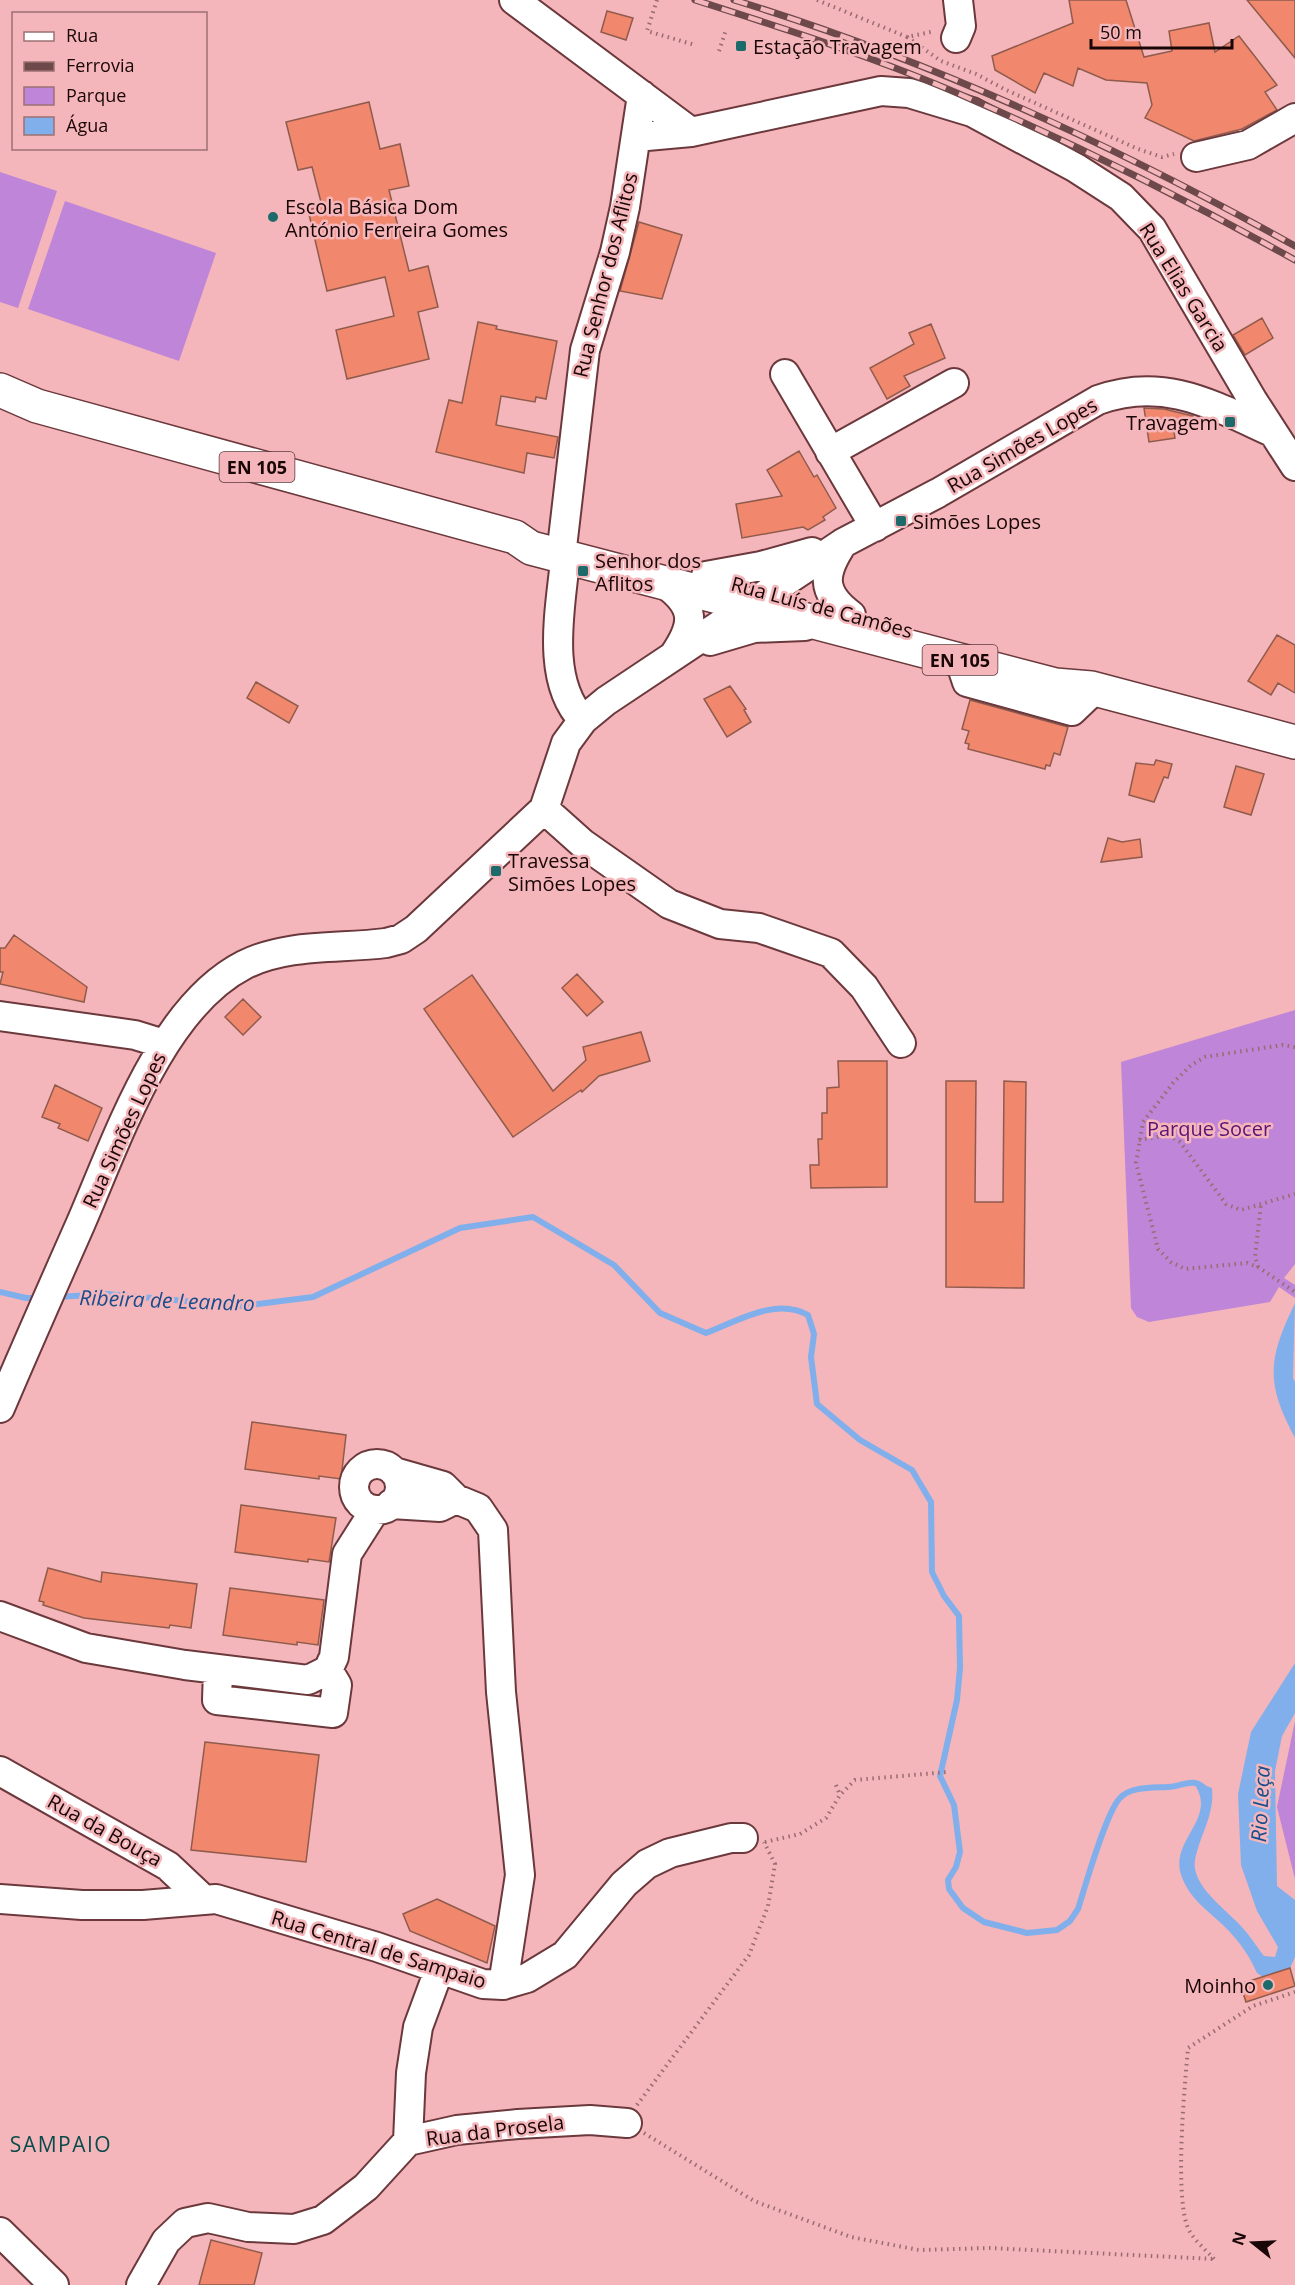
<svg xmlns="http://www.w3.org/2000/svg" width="1295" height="2285" font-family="'Open Sans',sans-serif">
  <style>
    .green { fill: #bf85d8 }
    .water { fill: #81afec }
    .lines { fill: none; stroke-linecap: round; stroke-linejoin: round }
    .stream { stroke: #81afec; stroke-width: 6 }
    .building { fill: #f1876c; stroke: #8f5b4d; stroke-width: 1.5 }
    .minor-casing { stroke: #6b383c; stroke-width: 32 }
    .major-casing { stroke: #6b383c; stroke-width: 36 }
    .path { stroke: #986c6f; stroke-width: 4; stroke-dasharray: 1.5 4.5; stroke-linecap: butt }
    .minor { stroke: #fff; stroke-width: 28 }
    .major { stroke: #fff; stroke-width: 33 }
    .rail-casing { stroke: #6d494b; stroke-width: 7 }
    .rail { stroke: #f4b6ba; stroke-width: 4.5; stroke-dasharray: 14; stroke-linecap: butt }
    .poi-dot { fill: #1d6a6a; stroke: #f4b6ba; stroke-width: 2 }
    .labels { text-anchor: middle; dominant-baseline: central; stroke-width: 5; stroke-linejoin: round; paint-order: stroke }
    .shield { fill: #f4b6ba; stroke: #5b3b3d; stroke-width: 1.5 }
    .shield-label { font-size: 18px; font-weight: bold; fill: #190607 }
    .poi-label { font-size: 20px; fill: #190607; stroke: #f4b6ba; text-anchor: start }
    .street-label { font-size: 20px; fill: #190607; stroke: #f4b6ba }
    .park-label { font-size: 20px; fill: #5c1476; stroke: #f4b6ba }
    .water-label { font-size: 21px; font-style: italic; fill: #174d8d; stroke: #f4b6ba }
    .neighbourhood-label { font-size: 21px; letter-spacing: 1.5px; fill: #094a4a; stroke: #f4b6ba }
  </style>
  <rect width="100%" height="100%" fill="#f4b6ba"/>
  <path class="green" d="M0,172L57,191L18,308L0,302Z
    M65,201L216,253L179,361L28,309Z
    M1295,1010V1264L1284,1278L1295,1285V1298L1279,1287L1270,1302L1149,1322L1137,1317L1131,1308L1121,1062Z
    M1295,1721V1879L1277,1807Z"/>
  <path class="water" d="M1295,1303L1293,1378L1295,1382V1438C1265,1382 1268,1359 1295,1303Z
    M1295,1663V1713L1282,1736L1275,1771L1277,1886L1295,1900V1957L1290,1968L1263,1977L1257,1973C1250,1957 1241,1944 1229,1931C1211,1912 1187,1899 1180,1871C1173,1837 1220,1816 1192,1781L1212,1788C1215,1814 1200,1835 1195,1860C1191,1883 1221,1906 1235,1920C1246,1930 1255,1944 1264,1956L1275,1957L1278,1947L1257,1911L1241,1865L1238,1794L1251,1732Z"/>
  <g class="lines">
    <path class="stream" d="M0,1292L26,1298H38
      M57,1297L107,1294L242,1306L313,1297L460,1228L533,1217L614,1265L660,1313L706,1333C737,1321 776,1297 808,1315L814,1334L811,1357L817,1404L860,1440L912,1470L931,1502L932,1572L944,1596L959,1616L960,1668L957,1700L940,1776L954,1805L960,1852L956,1867L948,1880L949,1889L963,1908L984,1922L1027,1933L1057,1930L1070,1921L1078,1909C1085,1887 1106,1812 1120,1798C1131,1786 1154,1788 1168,1787C1184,1786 1194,1776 1206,1790"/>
  </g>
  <path class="building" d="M1069,0H1126L1144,57L1172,51L1169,31L1209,23L1215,52L1239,36L1277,85L1265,92L1277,110L1242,129L1194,141L1145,118L1152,105L1147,83L1106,80L1078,68L1073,86L1044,73L1035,93L995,70L992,56L1073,23Z
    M1247,0H1295V58Z
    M607,11L633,18L626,40L601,32Z
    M369,102L380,149L400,144L409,186L389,190L409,271L428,266L438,307L418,312L429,359L347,379L336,330L394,316L385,277L327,291L308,210L322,206L312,167L298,170L286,122Z
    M639,222L682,235L662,299L620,291Z
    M1262,318L1273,338L1245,355L1233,335Z
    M478,322L497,326L496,329L557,341L546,399L536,397L535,402L501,396L496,425L558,437L554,458L527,453L524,473L436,452L449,400L462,403Z
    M931,324L945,358L904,376L910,386L887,399L870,368L914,344L909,333Z
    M1144,408L1164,409L1193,416L1189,425L1172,419L1175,438L1149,442Z
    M799,451L814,477L817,475L836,508L823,517L825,520L808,530L803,527L742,538L736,504L782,496L767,470Z
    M1277,635L1295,645V693L1278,683L1271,695L1248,681Z
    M256,682L298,706L289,723L247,698Z
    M730,686L746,709L744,710L751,722L727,737L704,699Z
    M970,700L1068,727L1060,755L1054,753L1050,766L1046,765L1045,769L968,749L969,744L965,743L969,731L962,729Z
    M1156,760L1172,764L1168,778L1164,777L1154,802L1129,795L1136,763L1154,765Z
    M1236,766L1264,774L1251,815L1224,807Z
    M1108,838L1122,842L1140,839L1142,857L1101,862Z
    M14,935L87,987L84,1002L0,984L3,972H0V948H5Z
    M577,974L603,1002L587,1016L562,988Z
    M472,975L553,1091L586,1060L583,1047L641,1032L650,1061L599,1076L582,1092L581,1090L513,1137L424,1009Z
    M243,999L261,1017L243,1035L225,1017Z
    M838,1061H887V1187L811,1188L810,1165H819L818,1139H822V1113H827V1088L839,1087Z
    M946,1081H976L975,1202H1003L1004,1081L1026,1082L1024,1288L946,1287Z
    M55,1085L102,1108L88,1141L58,1128L60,1124L42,1117Z
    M252,1422L346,1435L341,1479L319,1476V1479L245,1469Z
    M241,1505L336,1518L329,1562L308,1559V1562L235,1552Z
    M48,1568L101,1582L102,1572L197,1584L191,1628L170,1625L169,1628L84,1618L43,1605L44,1602L39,1601Z
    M230,1588L324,1600L318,1645L297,1642V1645L223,1635Z
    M205,1742L319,1755L306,1862L191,1850Z
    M437,1899L495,1926L487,1963L410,1931L403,1914Z
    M1290,1968L1295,1986L1246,2002L1240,1984Z
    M211,2240L262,2253L254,2285H199Z"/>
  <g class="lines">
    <defs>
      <path id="minor" d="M514,0L691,132
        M956,38L961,26L958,0
        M636,137L691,132L881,91L909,93L972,112L1076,168L1121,197L1152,229L1253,401L1295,466
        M1196,157L1248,145L1295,118
        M785,374L875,527
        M830,452L954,383
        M843,543C823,573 820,592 851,615
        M561,556L585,350L615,252L625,207L642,95
        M564,570C559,616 547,683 583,720
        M706,576L761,566L812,552
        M665,584C696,607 695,624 674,655
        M710,641L754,628L805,626
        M960,661L967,682L1072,711L1095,689
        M544,809L582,843L669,904L720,924L759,928L831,953L864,987L901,1043
        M0,1016L135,1035L164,1044
        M0,1408C26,1347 53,1286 80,1225C116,1143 160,1008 244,965C288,943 339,949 386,943L401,939L416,929L544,809L566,743L583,720L606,701L843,543L938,493L1098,400C1164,376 1213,405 1272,432
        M354 1487a23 23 0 1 1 46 0a23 23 0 1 1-46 0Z
        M394,1472L443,1486L456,1499L478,1508L493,1530L501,1692L520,1875L503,1985
        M391,1504L440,1507L456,1499
        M0,1616L86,1648L185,1665L308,1680L328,1670L334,1657L347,1554L375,1510
        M218,1670L217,1700L333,1713L337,1685L328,1670
        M0,1771L168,1866L203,1899
        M0,1899L82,1905H143L216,1899L377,1947L483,1984L503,1985L527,1978L565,1955L624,1884L647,1864L670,1853L731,1838H743
        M408,2141L411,2073L418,2027L439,1970
        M0,2232L54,2285
        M141,2285L166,2241L185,2223L208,2218L248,2227L294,2229L323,2220L366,2187L408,2141L457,2130L518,2124L590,2120L627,2123"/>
      <path id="major" d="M0,390L37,406L515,537L531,548L1055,685L1091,688L1295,742"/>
    </defs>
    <use href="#minor" class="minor-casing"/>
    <use href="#major" class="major-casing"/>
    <path class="path" d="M657,0L647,31L695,45
      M817,0L907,37L935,31
      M907,37L941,61L976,74L1006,90L1138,149L1162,157L1174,154
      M719,51L726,30
      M1295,1047L1282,1045L1205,1057L1191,1065L1173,1083L1143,1122L1136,1163L1158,1249L1171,1262L1185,1269L1247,1263L1258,1267L1295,1292
      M1139,1140L1168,1135L1180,1142L1226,1204L1241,1210L1295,1194
      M1258,1267L1255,1257L1261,1204
      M836,1785L840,1795
      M765,1842L800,1834L826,1818L840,1795L855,1780L947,1772
      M637,2105L749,1955L768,1906L775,1864L764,1842
      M644,2133L754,2201L851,2237L919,2250L990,2248L1214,2259
      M1214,2259C1206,2250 1196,2242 1190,2232C1173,2205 1185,2083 1188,2048L1253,2006L1295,1992"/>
    <use href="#minor" class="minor"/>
    <use href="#major" class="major"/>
    <defs>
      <path id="rail" d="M695,0C789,30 883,60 973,100C1083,148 1191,202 1295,260
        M734,0C930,60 1116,146 1295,246"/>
    </defs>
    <use href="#rail" class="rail-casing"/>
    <use href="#rail" class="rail"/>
  </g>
  <g class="poi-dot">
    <rect x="735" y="40" width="12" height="12" rx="3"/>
    <circle cx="273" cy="217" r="6"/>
    <rect x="1224" y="416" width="12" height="12" rx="3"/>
    <rect x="895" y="515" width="12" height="12" rx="3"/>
    <rect x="577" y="565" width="12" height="12" rx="3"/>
    <rect x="490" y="865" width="12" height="12" rx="3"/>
    <circle cx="1268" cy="1985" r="6"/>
  </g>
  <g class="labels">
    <g class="shield">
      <rect x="219.5" y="452" width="75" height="30" rx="4.5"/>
      <rect x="922.5" y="645" width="75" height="30" rx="4.5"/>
    </g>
    <g class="shield-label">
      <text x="257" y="467">EN 105</text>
      <text x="960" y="660">EN 105</text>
    </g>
    <g class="poi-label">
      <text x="753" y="46">Estação Travagem</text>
      <text x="285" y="206">Escola Básica Dom<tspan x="285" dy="23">António Ferreira Gomes</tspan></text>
      <text x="1218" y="422" text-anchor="end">Travagem</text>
      <text x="913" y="521">Simões Lopes</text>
      <text x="595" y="560">Senhor dos<tspan x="595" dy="23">Aflitos</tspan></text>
      <text x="508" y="860">Travessa<tspan x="508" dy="23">Simões Lopes</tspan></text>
      <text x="1256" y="1985" text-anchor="end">Moinho</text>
    </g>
    <g class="street-label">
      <text transform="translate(605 275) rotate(-76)">Rua Senhor dos Aflitos</text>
      <text transform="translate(1184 287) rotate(58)">Rua Elias Garcia</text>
      <text transform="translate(1022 445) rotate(-30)">Rua Simões Lopes</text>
      <text transform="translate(822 607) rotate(15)">Rua Luís de Camões</text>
      <text transform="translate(124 1130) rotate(-65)">Rua Simões Lopes</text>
      <text transform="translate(105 1830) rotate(29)">Rua da Bouça</text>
      <text transform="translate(379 1949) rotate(17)">Rua Central de Sampaio</text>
      <text transform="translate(495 2130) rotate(-7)">Rua da Prosela</text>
    </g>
    <g class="park-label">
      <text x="1209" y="1128">Parque Socer</text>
    </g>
    <g class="water-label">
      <text transform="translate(167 1300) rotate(2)">Ribeira de Leandro</text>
      <text transform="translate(1260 1804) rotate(-87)">Rio Leça</text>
    </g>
    <g class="neighbourhood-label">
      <text x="61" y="2144">SAMPAIO</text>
    </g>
  </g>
  <rect x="12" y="12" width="195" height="138" fill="#f4b6ba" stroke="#9c7072" stroke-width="1.5"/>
  <rect x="24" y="32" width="30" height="9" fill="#ffffff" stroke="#9c7072" stroke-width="1.5"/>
  <text x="66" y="42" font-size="18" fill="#190607">Rua</text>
  <rect x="24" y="62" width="30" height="9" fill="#6d494b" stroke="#9c7072" stroke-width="1.5"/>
  <text x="66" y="72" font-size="18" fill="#190607">Ferrovia</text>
  <rect x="24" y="87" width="30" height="18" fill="#bf85d8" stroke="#9c7072" stroke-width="1.5"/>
  <text x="66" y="102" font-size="18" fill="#190607">Parque</text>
  <rect x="24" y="117" width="30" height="18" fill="#81afec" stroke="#9c7072" stroke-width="1.5"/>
  <text x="66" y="132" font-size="18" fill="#190607">Água</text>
  <g transform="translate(1253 2243) rotate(288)" stroke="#f4b6ba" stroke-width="4.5" paint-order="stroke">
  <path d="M0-4.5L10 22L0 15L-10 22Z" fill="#190607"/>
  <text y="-9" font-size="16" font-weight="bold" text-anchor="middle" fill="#190607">N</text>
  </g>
  <path d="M1091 39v9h141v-9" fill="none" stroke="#190607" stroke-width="3"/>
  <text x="1100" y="39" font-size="18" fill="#190607" stroke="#f4b6ba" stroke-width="4.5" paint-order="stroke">50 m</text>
</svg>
